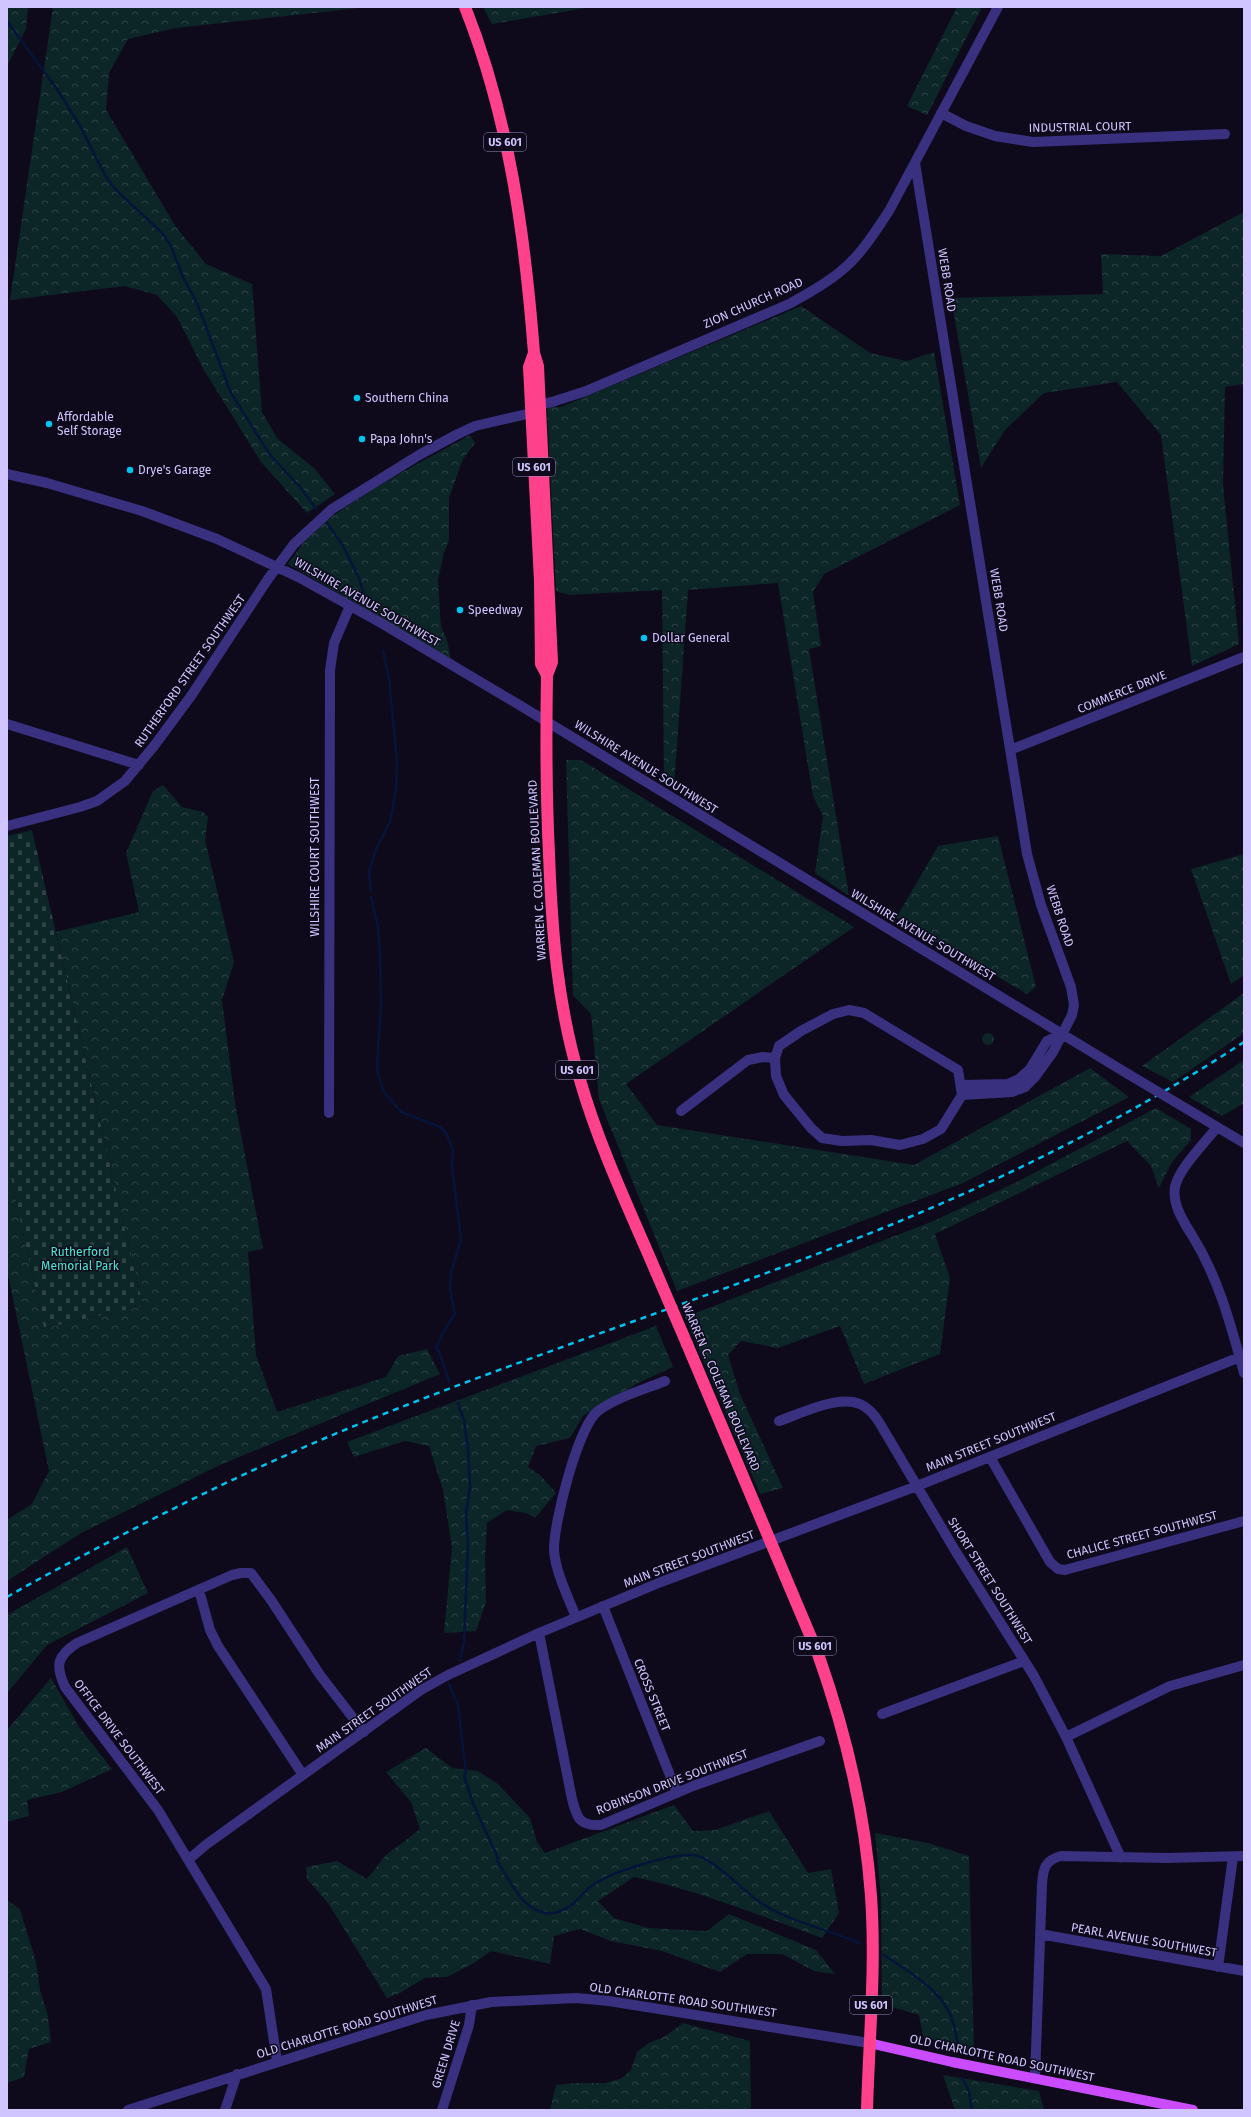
<svg xmlns="http://www.w3.org/2000/svg" width="1251" height="2117" font-family="'Fira Sans',sans-serif">
  <style>
    .forest { fill: url(#forest-crowns) }
    .cemetery { fill: url(#cemetery-stones) }
    .lines { fill: none; stroke-linecap: round; stroke-linejoin: round }
    .stream { stroke: #05143a; stroke-width: 2.5 }
    .minor { stroke: #3a3080; stroke-width: 10 }
    .major { stroke: #cb4cff; stroke-width: 10 }
    .highway { stroke: #ff408b; stroke-width: 12 }
    .rail { stroke: #00c3f0; stroke-width: 2.5; stroke-dasharray: 6 5; stroke-linecap: butt }
    .minor-bridge { stroke: #3a3080; stroke-width: 10 }
    .highway-bridge { stroke: #ff408b; stroke-width: 12 }
    .poi-dot { fill: #00c3f0; stroke: #0e0a1c; stroke-width: 1.5 }
    .labels { text-anchor: middle; dominant-baseline: central; stroke-width: 3; stroke-linejoin: round; paint-order: stroke }
    .shield { fill: #0e0a1c; stroke: #968dbb; stroke-width: 1 }
    .shield-label { font-size: 11px; font-weight: bold; fill: #d1c5ff }
    .street-label { font-size: 12px; fill: #d1c5ff; stroke: #0e0a1c }
    .poi-label { font-size: 12px; fill: #d1c5ff; stroke: #0e0a1c; text-anchor: start }
    .park-label { font-size: 12px; fill: #48e8ce; stroke: #0e0a1c }
  </style>
  <defs>
    <pattern id="forest-crowns" width="20" height="18" patternUnits="userSpaceOnUse"><rect width="20" height="18" fill="#0c2527"/><path d="M2 6a3 3 0 1 1 6 0M12 15a3 3 0 1 1 6 0" fill="none" stroke="#2e4347"/></pattern>
    <pattern id="cemetery-stones" width="16" height="16" patternUnits="userSpaceOnUse"><rect width="16" height="16" fill="#0c2527"/><path d="M2 7V4a2 2 0 0 1 4 0v3zM10 15v-3a2 2 0 0 1 4 0v3z" fill="#2e4347"/></pattern>
  </defs>
  <rect width="100%" height="100%" fill="#0e0a1c"/>
  <path class="forest" d="M7,7H28L26,29L7,66Z
    M53,7H369L176,28L128,39L109,73L106,110L176,227L206,264L252,284L262,412L277,438L315,469L335,494L307,513L261,462L204,370L177,317L157,295L125,286L10,300Z
    M483,7H592L492,24Z
    M957,7H982L927,115L907,106Z
    M1244,212V384L1225,387L1223,485L1239,644L1192,666L1161,435L1117,382L1044,393L1005,430L981,468L951,298L1103,294L1101,254L1161,256Z
    M801,306L870,353L907,361L934,352L960,505L824,574L813,592L821,646L809,649L849,896L815,873L823,816L813,796L778,583L688,590L674,787L664,783L662,590L569,595L556,591L547,407H561Z
    M470,435L475,443L463,459L449,498V540L444,553L438,580L441,627L447,640L451,659L288,564C298,550 308,535 321,525C367,489 420,463 470,435Z
    M566,760H581L854,927L626,1084L657,1125L914,1165L1090,1068L1129,1097L963,1183L677,1291L599,1099L591,1014L573,995Z
    M163,785L182,807L203,812L208,817L205,840L234,962L222,1000L235,1103L263,1249L248,1252L256,1355L277,1412L386,1377L398,1356L427,1349L440,1374L220,1465L81,1533L7,1581V1520L32,1504L49,1471L7,1270V1159L44,1328L143,1306L56,932L139,912L126,853L153,791Z
    M998,836L1036,987L1027,994L896,918L938,846Z
    M1244,854V975L1231,984L1191,869Z
    M1244,993V1033L1173,1082L1142,1066Z
    M982 1039a6 6 0 1 1 12 0a6 6 0 1 1-12 0Z
    M1244,1060V1103L1222,1116L1189,1097Z
    M1156,1108L1191,1129V1140L1172,1162L1159,1188L1151,1166L1127,1141L935,1234L950,1278L940,1354L864,1384L840,1326L778,1348L741,1341L728,1355L740,1394L783,1488L760,1494L685,1317L931,1222L1015,1183Z
    M656,1326L673,1367L638,1383L583,1416L570,1438L536,1446L528,1467L540,1475L556,1493L535,1518L526,1513L507,1510L487,1523L485,1559L486,1602L476,1631L444,1633L452,1547L443,1490L429,1446L405,1441L354,1457L347,1442Z
    M127,1547L148,1593L47,1645L7,1693V1615Z
    M51,1678L79,1727L112,1769L62,1792L27,1800L29,1816L7,1822V1730Z
    M426,1748L452,1768L478,1771L498,1784L530,1818L537,1842L545,1853L674,1805L693,1831L715,1830L769,1811L808,1873L831,1869L839,1913L822,1938C760,1916 698,1890 634,1877L598,1901L614,1918L648,1928L707,1931L729,1914L816,1950L835,1974L814,1971L782,1954H747L720,1972L662,1951L611,1941L580,1929L554,1936L550,1964L491,1951L474,1963L447,1977L425,1978L400,1993L387,1998L328,1903L307,1879L306,1867L337,1861L367,1879L385,1856L420,1829L411,1802L386,1772Z
    M875,1833L928,1843L969,1856L974,2054L923,2036L919,2015L882,2004L881,1899Z
    M7,1900L20,1909L36,1962L40,1990L48,2016L51,2042L29,2049L24,2077L7,2083Z
    M683,2023L750,2041L751,2110H550L556,2085L576,2083H605L622,2078L631,2070L637,2052L649,2043L664,2037Z
    M943,2075L1039,2091L1044,2110H955Z"/>
  <path class="cemetery" d="M32,830L143,1306L44,1328L7,1159V836Z"/>
  <g class="lines">
    <path class="stream" d="M7,21L59,92L80,126L106,177L116,190L164,235L171,246L183,277L197,303L231,393L270,455L300,487L317,510
      M327,523L342,544L359,578L364,595L372,609
      M371,890L369,871L376,849L390,822L396,789L397,761L389,679L383,651
      M371,897L378,928L380,954L381,1008L377,1064L378,1075L384,1092L401,1112L440,1127L447,1134L453,1151L452,1166L461,1239L451,1273L450,1289L455,1314L444,1331L436,1348L439,1351L449,1381
      M458,1403L464,1420L468,1449L470,1487L466,1513L468,1544L464,1642L460,1660
      M449,1684L458,1705L466,1773L464,1776L474,1806L498,1858L497,1859L499,1864C515,1890 534,1930 570,1906C578,1901 583,1892 590,1887C609,1872 669,1854 693,1855C712,1856 744,1892 761,1903C790,1922 827,1929 859,1943
      M884,1955C907,1971 936,1986 949,2012C955,2023 957,2039 959,2051
      M962,2078L969,2091L972,2110"/>
    <path class="minor" d="M941,113L966,126L995,136L1033,142L1225,134
      M915,163L1027,854L1041,905L1071,987L1074,1005L1072,1015L1053,1052L1035,1077L1025,1087L1012,1092L962,1095
      M541,404L552,402L586,391L789,304C807,294 826,284 841,271C861,255 875,232 889,211L998,7
      M7,474L47,483L142,511L217,539L298,577L381,623L521,706L1128,1074
      M7,724L139,765
      M1010,750L1244,657
      M7,826L80,807L97,801L125,781L154,746L191,696L268,579L294,544L332,509L419,455L456,435L475,426L531,413
      M849,1010L864,1013L958,1070L962,1095L941,1129L923,1139L900,1145L871,1140L842,1141L822,1138L811,1128L784,1095L776,1076L775,1058L779,1046L801,1031L833,1014Z
      M961,1085L1008,1084L1019,1079L1030,1069L1047,1041L1062,1034
      M681,1111L748,1060L763,1057L775,1058
      M1192,1112L1244,1143
      M329,1113L330,670L334,643L350,606
      M1217,1127C1205,1143 1179,1168 1175,1187C1172,1205 1184,1222 1193,1237C1219,1279 1231,1326 1244,1373
      M779,1421C803,1413 848,1389 869,1410C873,1413 876,1418 879,1422L956,1552L1034,1676L1066,1737L1121,1858
      M990,1457L1050,1562L1058,1569L1065,1570L1244,1521
      M199,1590L210,1630L218,1646L303,1775
      M603,1606L677,1793
      M576,1617C568,1597 556,1573 554,1551C553,1525 578,1426 598,1411C617,1397 643,1390 665,1381
      M539,1633L572,1799C577,1818 579,1826 601,1825L693,1786L820,1741
      M882,1714L1024,1661
      M1066,1737L1170,1686L1244,1665
      M188,1860L207,1844L421,1690L448,1675L539,1633L661,1582L917,1486L1240,1357
      M1040,1934L1244,1971
      M1218,1967L1233,1857
      M277,2061L266,1989L158,1810L65,1687C55,1665 57,1656 77,1643L232,1575L241,1573H251L271,1600L320,1675L364,1732
      M1035,2078L1042,1884C1043,1869 1045,1860 1061,1856L1167,1858L1244,1856
      M128,2110L426,2015L491,2002L576,1998L609,2001L869,2043
      M225,2110L237,2074
      M442,2110L469,2025L472,2005"/>
    <path class="major" d="M869,2043L952,2062L1193,2110"/>
    <path class="highway" d="M465,7C509,117 525,236 534,353L538,366L552,662L547,675C546,735 546,794 549,854C552,933 557,1003 580,1080C599,1146 629,1209 656,1272
      M534,353L529,367L540,581L541,664L547,675
      M687,1344L818,1654C846,1733 865,1812 871,1896C876,1967 869,2039 867,2110"/>
    <path class="rail" d="M7,1597C38,1579 71,1562 103,1545C197,1495 294,1449 394,1410C559,1345 728,1291 893,1224C1015,1174 1134,1114 1244,1042"/>
    <path class="minor-bridge" d="M1128,1074L1192,1112"/>
    <path class="highway-bridge" d="M656,1272L687,1344"/>
  </g>
  <g class="poi-dot">
    <circle cx="357" cy="398" r="4"/>
    <circle cx="49" cy="424" r="4"/>
    <circle cx="362" cy="439" r="4"/>
    <circle cx="130" cy="470" r="4"/>
    <circle cx="460" cy="610" r="4"/>
    <circle cx="644" cy="638" r="4"/>
  </g>
  <g class="labels">
    <g class="shield">
      <rect x="484" y="133" width="42" height="18" rx="3"/>
      <rect x="513" y="458" width="42" height="18" rx="3"/>
      <rect x="556" y="1061" width="42" height="18" rx="3"/>
      <rect x="794" y="1637" width="42" height="18" rx="3"/>
      <rect x="850" y="1996" width="42" height="18" rx="3"/>
    </g>
    <g class="shield-label">
      <text x="505" y="142">US 601</text>
      <text x="534" y="467">US 601</text>
      <text x="577" y="1070">US 601</text>
      <text x="815" y="1646">US 601</text>
      <text x="871" y="2005">US 601</text>
    </g>
    <g class="street-label">
      <text transform="translate(1080 127) rotate(-1)">INDUSTRIAL COURT</text>
      <text transform="translate(947 280) rotate(81)">WEBB ROAD</text>
      <text transform="translate(753 303) rotate(-24)">ZION CHURCH ROAD</text>
      <text transform="translate(999 600) rotate(81)">WEBB ROAD</text>
      <text transform="translate(367 602) rotate(30)">WILSHIRE AVENUE SOUTHWEST</text>
      <text transform="translate(190 671) rotate(-55)">RUTHERFORD STREET SOUTHWEST</text>
      <text transform="translate(1122 692) rotate(-22)">COMMERCE DRIVE</text>
      <text transform="translate(646 767) rotate(32)">WILSHIRE AVENUE SOUTHWEST</text>
      <text transform="translate(315 857) rotate(-90)">WILSHIRE COURT SOUTHWEST</text>
      <text transform="translate(537 870) rotate(-93)">WARREN C. COLEMAN BOULEVARD</text>
      <text transform="translate(1060 916) rotate(72)">WEBB ROAD</text>
      <text transform="translate(923 935) rotate(31)">WILSHIRE AVENUE SOUTHWEST</text>
      <text transform="translate(721 1387) rotate(67)">WARREN C. COLEMAN BOULEVARD</text>
      <text transform="translate(991 1442) rotate(-22)">MAIN STREET SOUTHWEST</text>
      <text transform="translate(1142 1535) rotate(-15)">CHALICE STREET SOUTHWEST</text>
      <text transform="translate(689 1559) rotate(-21)">MAIN STREET SOUTHWEST</text>
      <text transform="translate(990 1581) rotate(58)">SHORT STREET SOUTHWEST</text>
      <text transform="translate(652 1695) rotate(68)">CROSS STREET</text>
      <text transform="translate(374 1710) rotate(-35)">MAIN STREET SOUTHWEST</text>
      <text transform="translate(119 1737) rotate(53)">OFFICE DRIVE SOUTHWEST</text>
      <text transform="translate(672 1782) rotate(-21)">ROBINSON DRIVE SOUTHWEST</text>
      <text transform="translate(1144 1940) rotate(10)">PEARL AVENUE SOUTHWEST</text>
      <text transform="translate(683 2000) rotate(8)">OLD CHARLOTTE ROAD SOUTHWEST</text>
      <text transform="translate(347 2027) rotate(-17)">OLD CHARLOTTE ROAD SOUTHWEST</text>
      <text transform="translate(446 2054) rotate(-73)">GREEN DRIVE</text>
      <text transform="translate(1002 2058) rotate(12)">OLD CHARLOTTE ROAD SOUTHWEST</text>
    </g>
    <g class="poi-label">
      <text x="365" y="398">Southern China</text>
      <text x="57" y="417">Affordable<tspan x="57" dy="14">Self Storage</tspan></text>
      <text x="370" y="439">Papa John's</text>
      <text x="138" y="470">Drye's Garage</text>
      <text x="468" y="610">Speedway</text>
      <text x="652" y="638">Dollar General</text>
    </g>
    <g class="park-label">
      <text x="80" y="1252">Rutherford<tspan x="80" dy="14">Memorial Park</tspan></text>
    </g>
  </g>
  <rect width="1251" height="2117" fill="none" stroke="#d1c5ff" stroke-width="16"/>
</svg>
